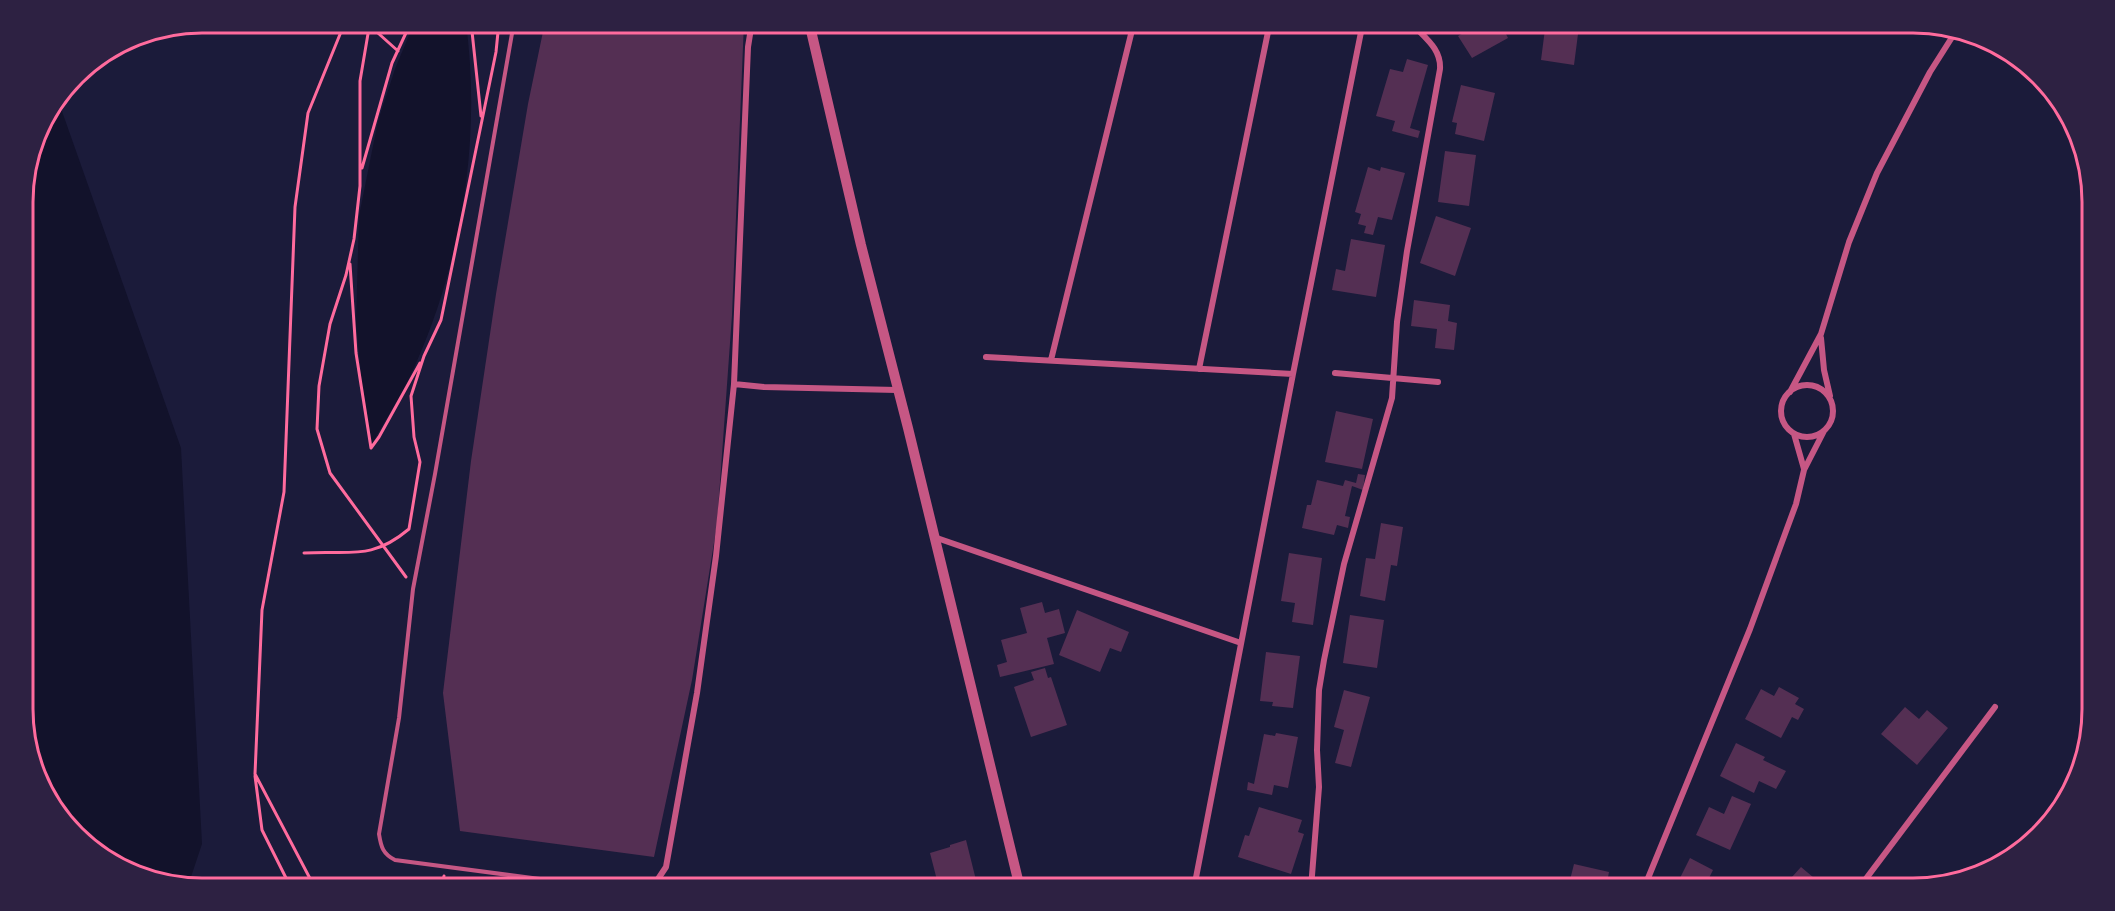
<svg xmlns="http://www.w3.org/2000/svg" width="2115" height="911" font-family="'Work Sans',sans-serif">
  <style>
    .water { fill: #12122b }
    .building { fill: #542f53 }
    .lines { fill: none; stroke-linecap: round; stroke-linejoin: round }
    .path { stroke: #ff6b9d; stroke-width: 3 }
    .service { stroke: #c65784; stroke-width: 4 }
    .minor { stroke: #c65784; stroke-width: 6 }
    .tertiary { stroke: #c65784; stroke-width: 10 }
    .rim { fill: none; stroke: #ff6b9d; stroke-width: 3 }
  </style>
  <rect width="100%" height="100%" fill="#1b1b3a"/>
  <path class="water" d="M414,23H466C481,136 463,256 417,361C405,390 387,417 372,444L362,384L356,324L359,216L378,121L395,69Z
    M58,100L181,448L202,844L188,886L134,875L60,819L24,733L23,190L41,122Z"/>
  <path class="building" d="M545,22H744L732,315L717,524L692,680L654,857L460,831L443,693L471,461L496,294L528,104Z
    M1474,22H1500L1508,38L1472,58L1458,36L1476,26Z
    M1545,29L1578,34L1574,65L1541,60Z
    M1407,59L1428,65L1410,128L1420,131L1418,138L1392,131L1395,121L1376,116L1390,69L1403,72Z
    M1461,85L1495,93L1484,141L1455,134L1457,123L1452,122Z
    M1445,151L1476,155L1469,206L1438,202Z
    M1368,167L1380,171L1381,167L1405,173L1392,220L1378,217L1373,235L1364,233L1366,226L1358,224L1361,214L1355,212Z
    M1436,216L1471,228L1455,276L1420,263Z
    M1351,239L1385,245L1376,297L1332,290L1336,269L1345,271Z
    M1414,300L1450,305L1448,321L1457,323L1454,350L1435,348L1437,329L1411,326Z
    M1336,411L1373,419L1362,469L1325,462Z
    M1358,474L1365,475L1363,490L1352,486L1345,516L1350,517L1348,528L1337,525L1334,535L1302,528L1307,505H1311L1317,480L1343,486L1345,480L1356,483Z
    M1381,523L1403,527L1397,566L1391,565L1385,601L1360,596L1366,558L1375,559Z
    M1289,553L1322,558L1313,625L1292,622L1295,603L1281,601Z
    M1042,602L1045,613L1059,609L1065,633L1047,638L1054,664L1000,677L997,665L1007,662L1001,640L1027,633L1020,608Z
    M1077,610L1129,632L1121,652L1110,648L1100,672L1059,655Z
    M1350,615L1384,620L1377,668L1343,663Z
    M1266,652L1300,656L1293,708L1272,706L1273,702L1260,701Z
    M1045,668L1048,678L1051,677L1067,725L1031,737L1014,687L1034,680L1031,672Z
    M1779,687L1799,698L1795,704L1804,709L1798,720L1792,717L1781,738L1745,719L1761,689L1774,696Z
    M1344,690L1370,697L1351,767L1335,763L1344,730L1334,727Z
    M1905,707L1919,719L1927,710L1948,728L1917,765L1881,734Z
    M1276,733L1298,737L1288,788L1274,785L1272,795L1247,790L1248,782L1254,784L1264,734L1275,736Z
    M1736,743L1765,757L1763,760L1786,771L1776,789L1759,781L1754,793L1720,776Z
    M1732,796L1751,804L1730,850L1696,835L1709,807L1724,814Z
    M1259,807L1302,820L1298,832L1304,834L1291,874L1238,857L1245,835L1249,836Z
    M966,840L978,888H939L930,853L950,847V845Z
    M1690,858L1713,870L1706,884L1715,888H1681L1685,881L1680,878Z
    M1574,864L1609,872L1606,888H1568Z
    M1801,867L1826,888H1782Z"/>
  <g class="lines">
    <path class="path" d="M370,22L360,81V186L354,239L346,275L330,324L319,386L317,429L330,473L406,577
      M471,22L481,116
      M369,25L398,51
      M362,168L392,63L411,22
      M350,264L356,353L371,448L379,437L420,363
      M304,553C350,550 371,561 409,529L420,462L414,437L411,396L424,356L441,320L496,52L499,22
      M255,776L262,830L291,888
      M315,888L255,774L262,610L284,492L295,207L308,113L345,22
      M441,888L444,876"/>
    <path class="service" d="M514,22L435,474L413,589L399,718L379,834C381,847 383,854 395,860L608,888"/>
    <path class="minor" d="M1821,338L1824,370L1830,396
      M986,357L1293,374
      M1051,360L1134,22
      M1199,369L1270,22
      M1335,373L1438,382
      M734,384L764,387L897,390
      M1781 411a26 26 0 1 1 52 0a26 26 0 1 1-52 0Z
      M1790,392L1821,334L1849,242L1877,173L1930,72L1956,31
      M1794,434L1804,469
      M934,537L1241,643
      M652,888L666,867L697,693L716,556L734,384L748,47L752,22
      M1194,888L1293,374L1363,22
      M1311,888L1319,787L1317,750L1319,690L1324,660L1344,564L1392,398L1397,322L1407,251L1440,69C1441,52 1430,42 1419,31
      M1644,888L1750,629L1796,504L1804,470L1824,431
      M1859,888L1995,707"/>
    <path class="tertiary" d="M809,22L861,245L908,428L1020,888"/>
  </g>
  <path d="M0 0H2115V911H0ZM202 33H1913A169 169 0 0 1 2082 202V709A169 169 0 0 1 1913 878H202A169 169 0 0 1 33 709V202A169 169 0 0 1 202 33Z" fill="#2d2142" fill-rule="evenodd"/>
  <path class="rim" d="M202 33H1913A169 169 0 0 1 2082 202V709A169 169 0 0 1 1913 878H202A169 169 0 0 1 33 709V202A169 169 0 0 1 202 33Z"/>
</svg>
